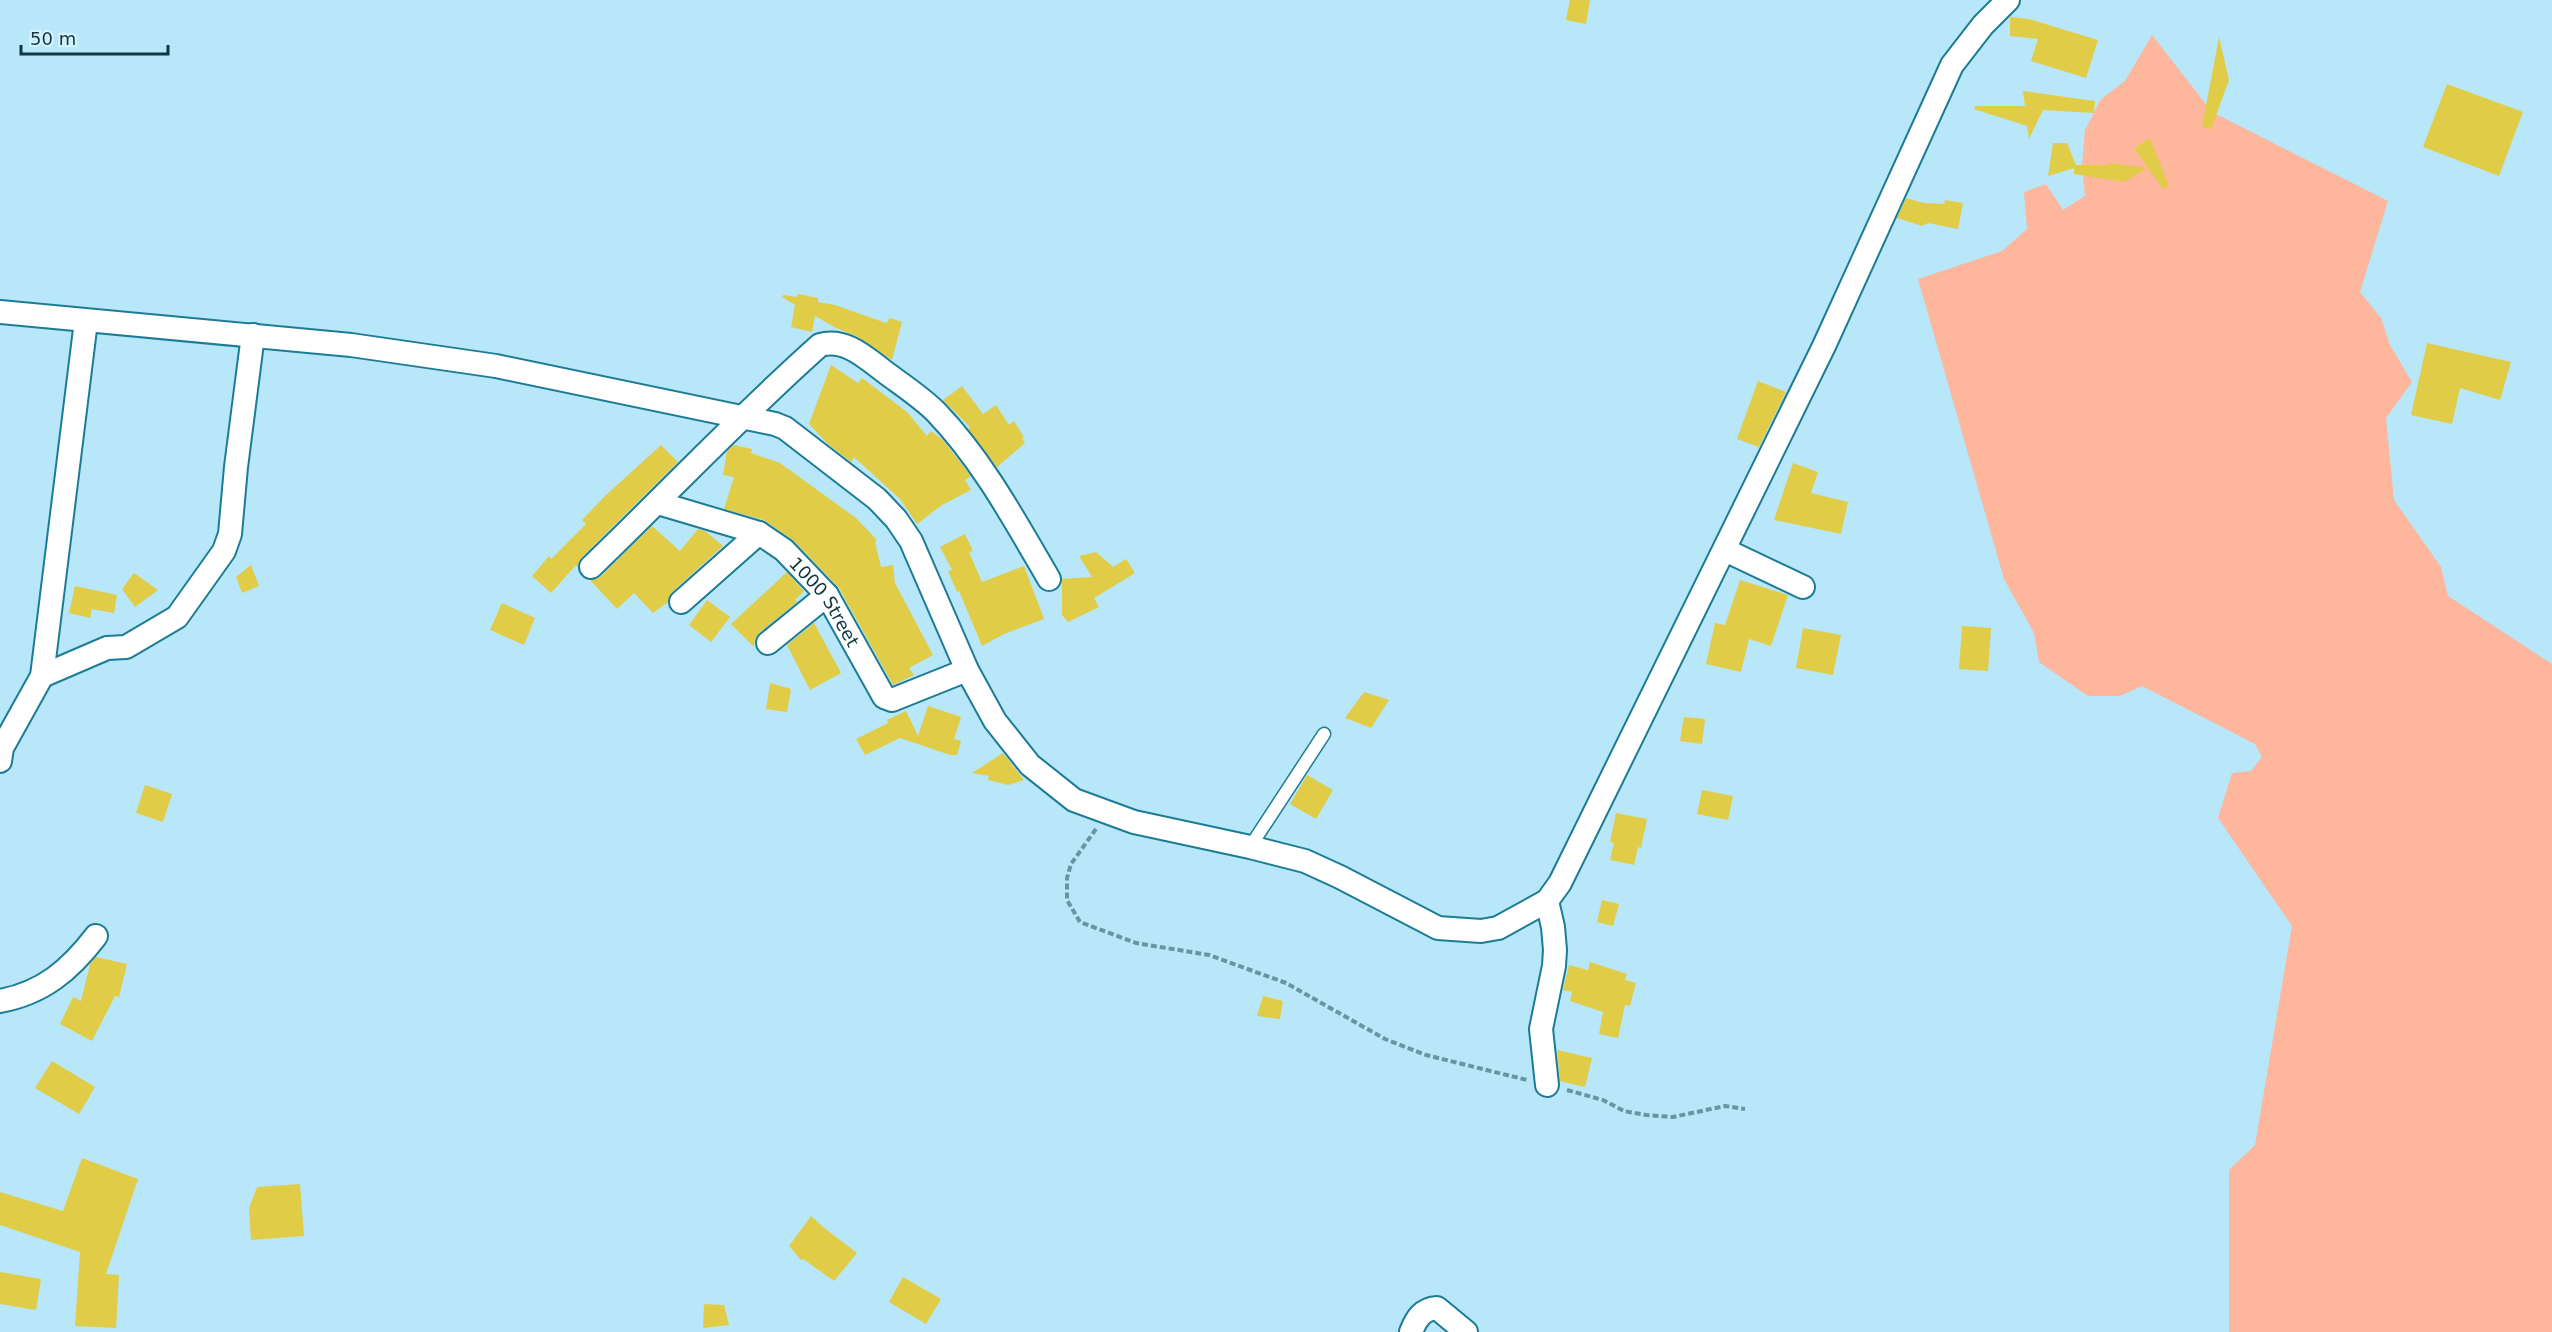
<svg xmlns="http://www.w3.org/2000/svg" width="2552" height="1332" font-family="'DejaVu Sans',sans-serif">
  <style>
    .green { fill: #feb69d }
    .building { fill: #e1cc47 }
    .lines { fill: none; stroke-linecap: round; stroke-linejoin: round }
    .service-casing { stroke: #1d7c95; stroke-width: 15 }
    .minor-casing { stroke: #1d7c95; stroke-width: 26 }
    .path { stroke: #6994a2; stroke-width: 4; stroke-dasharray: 6 3; stroke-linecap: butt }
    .service { stroke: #fff; stroke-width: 12 }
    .minor { stroke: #fff; stroke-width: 22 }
    .labels { text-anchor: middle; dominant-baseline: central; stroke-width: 4.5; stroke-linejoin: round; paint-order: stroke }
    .street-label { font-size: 18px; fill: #123742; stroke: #d2f2fc }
  </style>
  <rect width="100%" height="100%" fill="#b7e7f8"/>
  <path class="green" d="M2152,35L2212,112L2388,201L2360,292L2381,318L2390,345L2412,382L2386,418L2394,500L2441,567L2448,596L2552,664V1332H2229V1170L2255,1145L2292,926L2218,818L2232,773L2251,771L2262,757L2255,744L2142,686L2120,696H2088L2039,662L2034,633L2004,579L1918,279L2002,251L2027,229L2024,192L2046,184L2063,210L2085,196L2082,165L2085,130L2101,99L2125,81Z"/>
  <path class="building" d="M1570,0H1590L1586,24L1566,20Z
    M2010,17L2029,19L2098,40L2086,78L2031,61L2038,39L2010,36Z
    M2219,37L2229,80L2211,129L2202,127Z
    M2447,84L2523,112L2499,176L2423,147Z
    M2023,91L2095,101L2094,113L2043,110L2029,139L2027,126L1974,109L1975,106H2025Z
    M2150,138L2169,186L2163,189L2134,148Z
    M2053,143H2067L2076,165H2109V163L2147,168L2124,182L2074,174V168L2048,176Z
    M1906,198L1924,203L1944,204L1945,200L1963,203L1958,229L1928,223L1922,226L1897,218Z
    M798,294L818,298V302L835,305L886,323L890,318L902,322L892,360L856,336L836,328L815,316L812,332L791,327L795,305L782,297L783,295L797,297Z
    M2427,343L2511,362L2500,400L2460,388L2452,424L2411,415Z
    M831,365L858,383L862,378L907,412L927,436L931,431L943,440L971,476L965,480L971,490L942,505L917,524L900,499L854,457L851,462L828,444L809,424Z
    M1758,381L1786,392L1759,447L1737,439Z
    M962,386L983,414L996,405L1009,425L1014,421L1024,437L1022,438L1025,443L997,467L968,429L970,427L943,400Z
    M661,445L678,462L582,557L578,567L576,565L551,593L532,576L549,556L551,559L586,524L582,520L605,496Z
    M734,445L752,449L751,453L780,463L856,518L877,540L875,542L881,567L893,565L895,583L933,655L909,668L914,675L893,685L839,588L794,541L764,520L724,509L734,477L723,475L727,451Z
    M1793,463L1818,472L1811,493L1848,502L1841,534L1774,520Z
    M652,526L680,551L698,529L705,531L723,546L672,592L668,602L653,613L634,593L617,609L590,580L600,577Z
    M965,534L973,551L969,552L982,582L1024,566L1044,619L1004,634L982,646L959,591L957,592L948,571L952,570L940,547Z
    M1096,552L1113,567L1126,559L1135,573L1094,598L1099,607L1068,622L1062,615V579L1092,577L1079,556Z
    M251,565L259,586L242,593L236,577Z
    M787,572L804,591L795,600L797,602L759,633L755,639L754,647L731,624Z
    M134,573L158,590L135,607L122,589Z
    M1740,580L1788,595L1771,646L1749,639L1741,672L1706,664L1715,623L1725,625Z
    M75,586L117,595L114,613L92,609L90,618L69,613Z
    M707,600L730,617L711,642L689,625Z
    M502,603L535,618L524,645L490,630Z
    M814,623L841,673L810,690L787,645Z
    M1962,626L1991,628L1988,671L1959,669Z
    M1803,628L1841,635L1833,675L1796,668Z
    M770,683L791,689L787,712L766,709Z
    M1364,692L1389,700L1371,728L1345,718Z
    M928,706L961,717L954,739L961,741L957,755H950L900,738L865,755L856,739L888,723L887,720L906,711L918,736Z
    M1684,717L1705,719L1702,744L1680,741Z
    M1003,753L1024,780L1008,785L988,780L989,776L972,773Z
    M1307,775L1333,790L1316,819L1290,804Z
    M145,785L172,794L163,822L136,813Z
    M1702,790L1733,796L1728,820L1697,814Z
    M1616,813L1647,819L1641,848L1638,847L1634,865L1610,860L1614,843L1610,842Z
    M1602,900L1619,904L1613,926L1597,922Z
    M96,957L127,964L119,997L115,996L92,1041L60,1024L73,997L81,1001L90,964Z
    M1590,962L1627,974L1625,980L1636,983L1630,1006L1625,1005L1618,1038L1599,1034L1603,1012L1570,1001L1572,992L1563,990L1569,965L1588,970Z
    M1263,996L1283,1001L1280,1019L1257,1016Z
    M1557,1050L1592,1058L1585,1087L1560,1081Z
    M52,1061L95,1087L79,1114L35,1088Z
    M82,1158L138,1179L106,1274L119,1275L116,1328L75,1326L80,1252L0,1225V1192L63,1211Z
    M300,1184L304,1236L251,1240L249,1208L257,1187Z
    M811,1216L823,1227L857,1253L834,1281L803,1259L801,1260L789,1246Z
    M0,1272L41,1279L36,1310L0,1304Z
    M903,1277L941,1299L926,1324L889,1302Z
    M704,1304L724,1305L729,1325L703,1328Z"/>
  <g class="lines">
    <defs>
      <path id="service" d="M1250,847L1324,734"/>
      <g id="minor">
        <path d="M0,312L351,345L496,366L775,424L785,428L877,499L896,519L911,541L967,670L995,721L1030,765L1074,800L1134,822L1250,847L1305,861L1340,877L1438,928L1481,931L1498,928L1547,901L1560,883L1824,346L1952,65L1983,25L2008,0"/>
        <path id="s1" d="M658,503L759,533L784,550L827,595L884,697L892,700L967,670"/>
        <path d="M1725,550L1803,587"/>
        <path d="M591,567C668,493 741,415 820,345C844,338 864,356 881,369C899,383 920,396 936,412C983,461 1015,521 1049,579"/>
        <path d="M681,602L759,533"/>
        <path d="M768,643L827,595"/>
        <path d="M42,676L107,648L126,647L177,617L224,551L230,534L236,467L253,335"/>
        <path d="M0,761L2,748L42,676L86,321"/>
        <path d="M1547,901L1553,927L1555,950L1554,966L1541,1029L1547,1085"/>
        <path d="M0,1001C43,993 70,970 96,936"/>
        <path d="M1411,1332C1416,1319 1422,1309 1437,1308L1466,1332"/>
      </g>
    </defs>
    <use href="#service" class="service-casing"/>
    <use href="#minor" class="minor-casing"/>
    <path class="path" d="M1096,829L1071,864L1067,878V900L1080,922L1136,943L1209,955L1286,983L1385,1039L1426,1055L1527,1080
      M1567,1090L1603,1100L1624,1111L1646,1115L1673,1117L1725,1106L1745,1109"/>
    <use href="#service" class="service"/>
    <use href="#minor" class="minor"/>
  </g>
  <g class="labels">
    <g class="street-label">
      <text stroke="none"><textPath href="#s1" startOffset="202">1000 Street</textPath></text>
    </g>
  </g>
  <path d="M21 45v9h147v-9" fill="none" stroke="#123742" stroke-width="3"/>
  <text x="30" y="45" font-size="18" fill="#123742" stroke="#d2f2fc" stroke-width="4.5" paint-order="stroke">50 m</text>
</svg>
